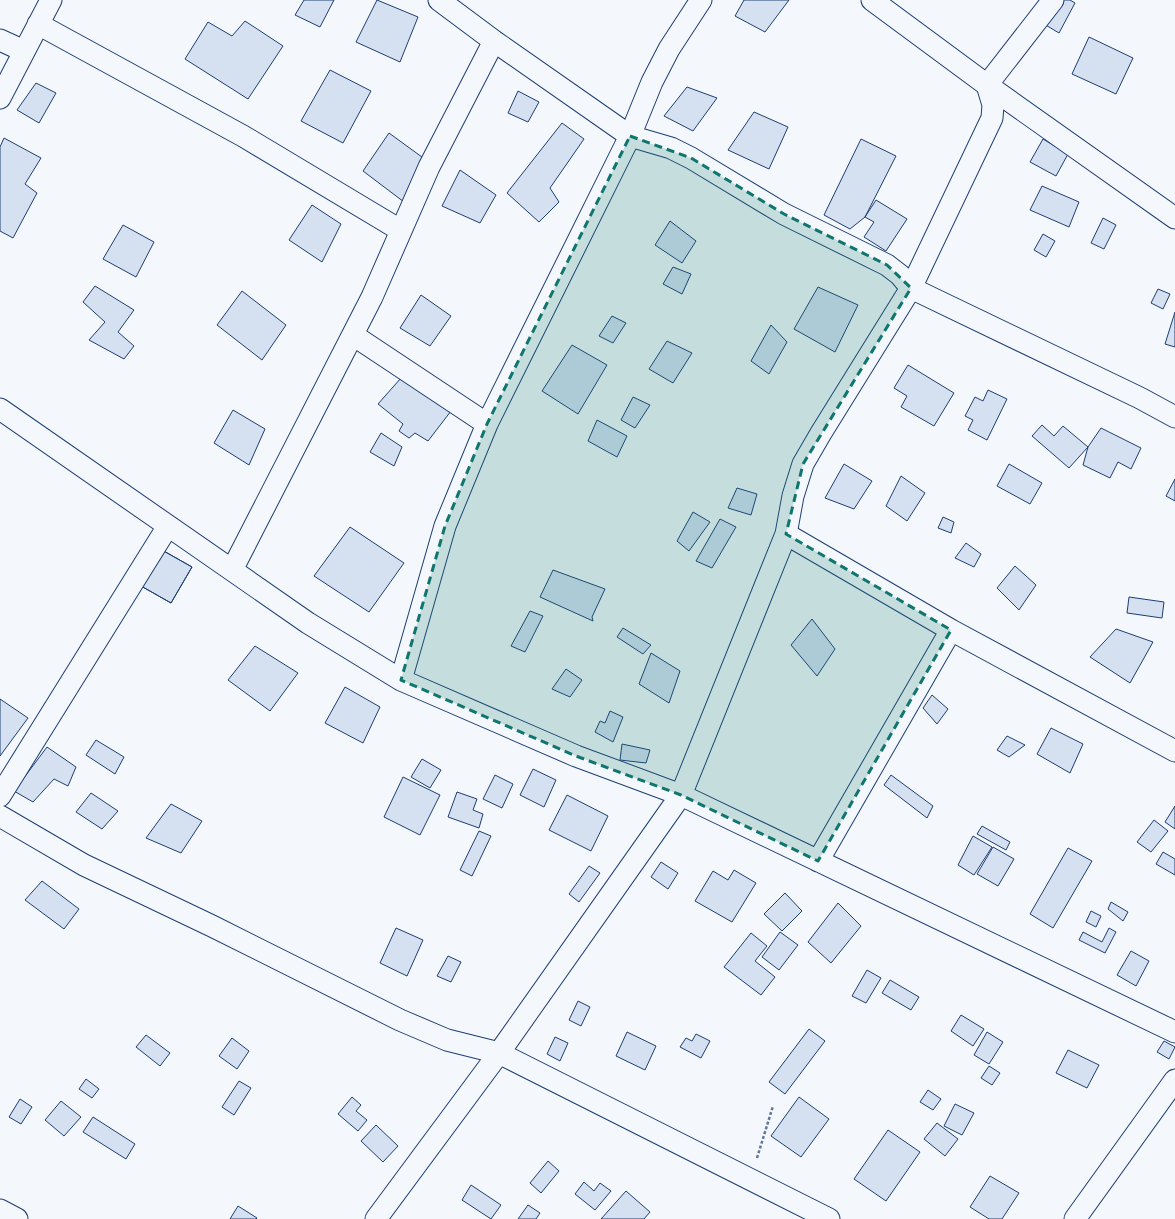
<svg xmlns="http://www.w3.org/2000/svg" width="1175" height="1219" font-family="Jost,sans-serif">
  <style>
    .building { fill: #d5e0f0; stroke: #1d3f73 }
    .lines { fill: none; stroke-linecap: round; stroke-linejoin: round }
    .street-casing { stroke: #1d3f73; stroke-width: 23 }
    .path { stroke: #5e769c; stroke-width: 2.5; stroke-dasharray: 3 2; stroke-linecap: butt }
    .street { stroke: #f4f7fb; stroke-width: 21 }
    .marked { fill: #0f766e; fill-opacity: 0.2; stroke: #0f766e; stroke-width: 3; stroke-dasharray: 8 5; stroke-linejoin: round }
  </style>
  <rect width="100%" height="100%" fill="#f4f7fb"/>
  <path class="building" d="M304,0H334L320,27L295,15Z
    M377,0L418,17L400,62L356,42Z
    M744,0H789L765,32L735,16Z
    M1057,0H1070L1075,3L1059,33L1044,24Z
    M245,21L283,46L248,99L185,59L208,22L232,36Z
    M1089,37L1133,58L1116,94L1072,74Z
    M330,70L371,91L343,143L301,121Z
    M36,83L56,93L39,123L17,110Z
    M687,87L717,98L693,131L664,116Z
    M518,91L539,102L528,122L508,113Z
    M754,112L788,127L769,169L728,150Z
    M562,123L584,139L550,188L559,202L539,222L507,193Z
    M389,133L426,160L404,202L363,171Z
    M4,138L41,158L25,184L37,193L13,238L0,231V147Z
    M861,139L896,156L865,217L850,229L824,215Z
    M1043,139L1068,154L1056,176L1030,162Z
    M460,170L496,195L480,223L442,206Z
    M1042,186L1079,202L1069,227L1030,210Z
    M876,200L907,219L886,251L864,237L874,222L865,217Z
    M312,205L341,224L322,262L289,240Z
    M1103,218L1116,225L1104,249L1091,243Z
    M670,221L696,241L682,263L655,245Z
    M123,225L154,242L136,277L103,259Z
    M1043,234L1055,241L1046,257L1034,250Z
    M673,267L691,274L682,294L663,284Z
    M95,286L134,310L118,332L134,346L124,359L89,340L105,322L83,302Z
    M818,287L858,305L835,352L794,329Z
    M1158,289L1170,294L1163,309L1151,303Z
    M242,291L286,325L262,360L217,325Z
    M421,295L451,316L430,346L400,328Z
    M1175,312V347L1165,344Z
    M612,316L626,323L613,343L599,336Z
    M771,325L787,342L769,374L751,361Z
    M667,341L692,353L673,383L649,369Z
    M572,345L607,365L578,414L542,391Z
    M908,365L954,393L934,426L901,407L907,396L894,388Z
    M401,378L451,411L428,441L415,433L409,438L399,431L403,424L378,404Z
    M988,390L1007,399L987,440L968,430L973,420L965,416L975,397L983,401Z
    M633,397L650,405L635,428L621,420Z
    M233,410L265,429L249,465L214,443Z
    M597,420L627,436L617,457L588,441Z
    M1042,425L1054,436L1063,426L1088,447L1069,468L1032,436Z
    M1101,428L1141,448L1131,469L1118,462L1110,478L1083,465L1088,447Z
    M381,433L402,447L394,466L370,452Z
    M844,464L872,481L854,509L825,498Z
    M1009,464L1042,483L1030,504L997,486Z
    M901,476L925,493L907,521L886,506Z
    M1175,479V501L1166,496Z
    M737,488L757,494L751,515L728,508Z
    M693,512L710,522L689,551L677,541Z
    M943,517L954,522L951,533L938,528Z
    M720,519L736,527L712,568L696,561Z
    M350,527L404,563L369,612L314,576Z
    M966,543L981,554L974,567L955,558Z
    M162,550L192,567L171,603L141,586Z
    M162,550L192,567L171,603L141,586Z
    M1015,566L1036,585L1019,610L997,588Z
    M553,570L605,589L592,617L593,621L540,597Z
    M1129,597L1164,602L1162,618L1127,613Z
    M530,611L543,616L525,652L511,646Z
    M812,619L835,649L817,676L791,645Z
    M623,628L651,645L643,654L617,637Z
    M1116,629L1153,642L1130,683L1090,657Z
    M255,646L298,673L270,711L228,680Z
    M651,653L680,671L669,703L639,684Z
    M566,669L582,680L570,697L552,689Z
    M345,687L380,707L363,743L325,723Z
    M932,695L948,709L937,724L923,708Z
    M0,699L28,718L0,756Z
    M610,711L623,717L613,742L595,732L600,721L605,723Z
    M1051,728L1083,744L1070,773L1037,754Z
    M1007,736L1025,745L1009,757L997,750Z
    M96,740L124,757L115,774L86,755Z
    M622,744L650,750L646,763L620,760Z
    M47,747L76,767L68,786L54,779L33,802L14,791Z
    M422,759L441,770L430,788L411,777Z
    M533,769L556,780L544,807L520,795Z
    M495,775L513,784L502,808L483,799Z
    M891,775L933,806L927,818L884,785Z
    M403,777L440,795L420,835L384,817Z
    M457,792L477,799L473,810L483,814L479,828L448,817Z
    M91,793L118,811L102,829L76,812Z
    M567,795L608,816L591,851L549,830Z
    M171,804L202,821L181,853L146,838Z
    M1175,806V829L1165,822Z
    M1154,820L1168,831L1151,852L1137,842Z
    M982,826L1010,842L1006,850L977,834Z
    M479,831L491,836L472,876L460,870Z
    M973,836L992,847L974,875L958,865Z
    M993,847L1014,859L998,886L977,874Z
    M1068,848L1092,861L1053,928L1030,914Z
    M1163,852L1175,859V875L1156,864Z
    M661,862L678,873L668,889L651,877Z
    M589,866L600,873L579,902L569,894Z
    M734,870L756,883L732,922L695,901L713,871L728,880Z
    M42,881L79,909L64,929L25,900Z
    M785,893L802,911L782,931L764,914Z
    M1111,902L1128,912L1123,921L1108,909Z
    M838,903L861,926L831,963L808,942Z
    M1091,911L1101,916L1096,927L1086,922Z
    M396,928L423,940L407,976L380,963Z
    M1109,928L1116,932L1105,953L1079,940L1083,932L1102,942Z
    M780,932L798,945L779,970L762,957Z
    M751,933L767,946L755,961L775,977L761,995L724,967Z
    M1131,951L1149,961L1136,986L1117,975Z
    M448,956L461,962L451,982L437,976Z
    M867,970L881,978L866,1003L852,996Z
    M890,980L919,997L911,1010L882,993Z
    M578,1001L590,1007L581,1026L569,1020Z
    M961,1015L984,1029L973,1046L951,1031Z
    M809,1029L825,1041L785,1094L769,1082Z
    M627,1032L656,1046L645,1070L616,1056Z
    M987,1032L1003,1042L989,1064L974,1055Z
    M696,1034L710,1041L701,1058L680,1047L686,1038L692,1041Z
    M146,1035L170,1053L160,1066L136,1047Z
    M555,1037L568,1043L560,1061L547,1054Z
    M232,1038L249,1051L237,1069L219,1056Z
    M1164,1041L1175,1047L1169,1059L1157,1052Z
    M1068,1050L1099,1065L1087,1088L1056,1073Z
    M989,1066L1000,1073L992,1085L981,1078Z
    M86,1079L99,1089L92,1098L79,1089Z
    M239,1081L251,1088L234,1115L222,1107Z
    M928,1090L941,1099L933,1110L920,1102Z
    M352,1097L361,1105L356,1111L367,1120L358,1131L338,1114Z
    M799,1097L829,1119L801,1157L771,1136Z
    M20,1099L32,1107L21,1124L9,1117Z
    M61,1101L81,1117L64,1136L45,1120Z
    M955,1104L974,1113L962,1135L944,1126Z
    M93,1117L135,1144L126,1159L83,1132Z
    M937,1123L958,1139L945,1156L924,1139Z
    M376,1125L398,1146L383,1162L361,1141Z
    M888,1130L920,1152L886,1201L854,1179Z
    M548,1161L559,1171L541,1193L530,1183Z
    M990,1176L1019,1193L1002,1219H989L970,1207Z
    M584,1182L594,1191L600,1183L611,1191L595,1210L575,1194Z
    M471,1185L501,1205L491,1219L462,1200Z
    M626,1191L650,1212L644,1219H601Z
    M528,1205L540,1213L536,1219H518Z
    M238,1206L257,1218L256,1219H230Z"/>
  <g class="lines">
    <defs>
      <path id="street" d="M439,0L494,41L630,136L671,148L691,158L784,214L887,265L900,275L911,288L1140,398L1175,417
        M872,0L987,85L1175,218
        M38,24L243,136L400,230
        M0,40L24,51
        M0,98L51,0
        M353,335L487,424
        M0,409L308,623L401,680L576,756L681,795L1175,1032
        M786,534L951,630L1175,751
        M232,570L372,297L429,167L494,41
        M401,680L445,526L487,424L630,136L652,82L669,49L701,0
        M0,796L168,526
        M0,816L84,865L212,926L400,1020L447,1040L499,1053L829,1219
        M818,861L951,630
        M0,1210L17,1219
        M376,1219L499,1053L681,795L786,534L793,496L803,464L821,433L911,288L992,118L993,105L987,85L1053,0
        M1075,1219L1175,1080"/>
    </defs>
    <use href="#street" class="street-casing"/>
    <path class="path" d="M757,1158L773,1106"/>
    <use href="#street" class="street"/>
  </g>
  <path class="marked" d="M630,136L691,158L784,214L887,265L911,288L803,464L786,534L951,630L818,861L681,795L576,756L401,680L445,526L487,424Z"/>
</svg>
